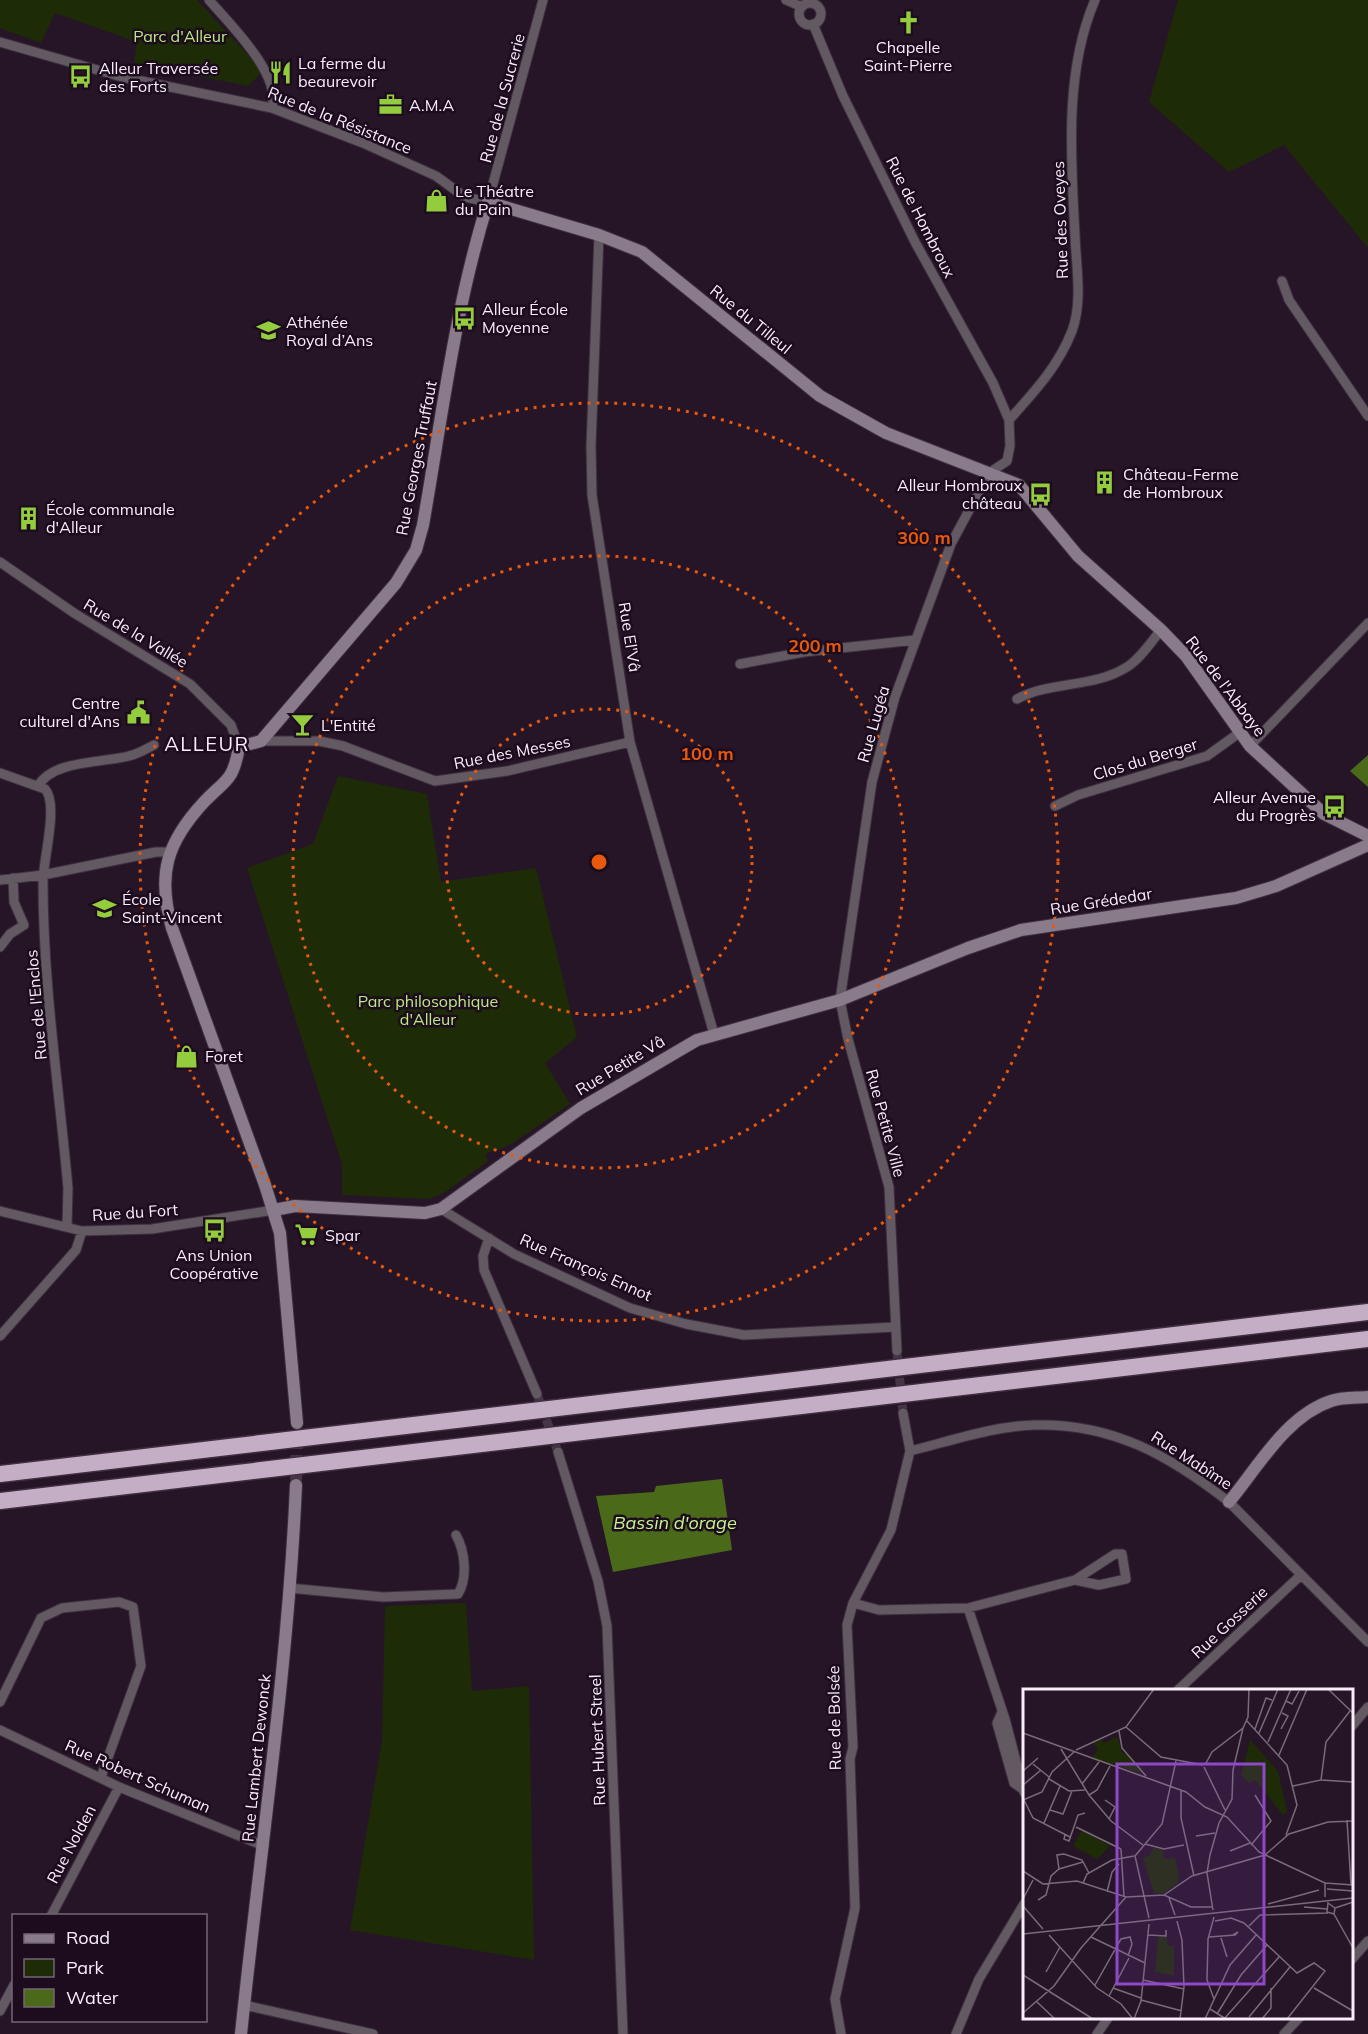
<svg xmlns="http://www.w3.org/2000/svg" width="1368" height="2034" font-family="Mulish,sans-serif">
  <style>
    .green { fill: #1d2c06 }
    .water { fill: #4b6a19 }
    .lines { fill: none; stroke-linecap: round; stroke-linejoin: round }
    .street-tunnel { stroke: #463547; stroke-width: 9; stroke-dasharray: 9 4.5; stroke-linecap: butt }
    .secondary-tunnel { stroke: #463547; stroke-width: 12; stroke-dasharray: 12 6; stroke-linecap: butt }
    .street-casing { stroke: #3f2f40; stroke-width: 11 }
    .secondary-casing { stroke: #3f2f40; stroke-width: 14 }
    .highway-casing { stroke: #3f2f40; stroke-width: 19 }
    .street { stroke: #625962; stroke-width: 9 }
    .secondary { stroke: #897b8a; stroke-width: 12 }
    .highway { stroke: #c4aec6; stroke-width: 16 }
    .ring { fill: none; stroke: #e8590c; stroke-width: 3; stroke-dasharray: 3 6 }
    .labels { text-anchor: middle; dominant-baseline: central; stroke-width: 5; stroke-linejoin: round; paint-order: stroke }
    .park-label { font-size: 16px; fill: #baea80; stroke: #1c0c1e }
    .poi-label { font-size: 16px; fill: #f9edfa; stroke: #1c0c1e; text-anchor: start }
    .street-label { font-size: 16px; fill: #f9edfa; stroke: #1c0c1e }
    .water-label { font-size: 18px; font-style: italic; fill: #c6f68c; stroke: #1c0c1e }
    .quarter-label { font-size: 20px; letter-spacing: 1.5px; fill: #f9edfa; stroke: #1c0c1e }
    .inset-road { fill: none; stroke: #7a6b7b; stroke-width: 1.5 }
    .view { fill: #8e49c8; fill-opacity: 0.15; stroke: #8e49c8; stroke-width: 3 }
    .inset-edge { fill: none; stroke: #f9edfa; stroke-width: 3 }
    .centre { fill: #e8590c; stroke: #1c0c1e; stroke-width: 3 }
    .ring-label { font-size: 18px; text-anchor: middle; font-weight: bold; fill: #e8590c; stroke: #1c0c1e; stroke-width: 5; stroke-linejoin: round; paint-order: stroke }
  </style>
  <rect width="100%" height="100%" fill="#261527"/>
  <path class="green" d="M0,0H197L263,71L248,86L134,63L137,42L55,13L41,43L0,28Z
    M1178,0H1368V248L1284,145L1229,172L1149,102Z
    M338,776L427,794L441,882L536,868L577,1037L545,1063L570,1104L510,1145L485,1154L488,1161L444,1193L429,1199L342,1195V1164L247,868L313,844Z
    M466,1603L472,1691L529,1686L534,1960L350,1930L382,1741L385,1606Z"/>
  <path class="water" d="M1368,755V787L1350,771Z
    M722,1479L732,1550L613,1572L596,1496L654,1492L656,1486Z"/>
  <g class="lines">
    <path class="street-tunnel" d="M897,1351L903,1413
      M537,1394L558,1452"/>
    <path class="secondary-tunnel" d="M296,1485L297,1433"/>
    <defs>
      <path id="street" d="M209,0C230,24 282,75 272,108
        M786,0L802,7
        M799 14a11 11 0 1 1 22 0a11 11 0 1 1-22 0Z
        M813,24L843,96L915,242L993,383L1009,420L1010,446L1007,461L989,473L951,544L895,697L872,782L840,1000L848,1039L889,1187L897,1351
        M0,42L122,77L272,108L363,143L436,176L465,197L488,202L543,0
        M599,235L591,446L592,495L630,742L714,1034
        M1282,281L1289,300L1368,416
        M1009,420C1034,392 1058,367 1072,331C1083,301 1076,266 1075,235C1071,158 1064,72 1095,0
        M0,562L74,613L190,684L231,725L239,747
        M740,664L804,652L915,640
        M1017,699C1050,681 1094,688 1127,667C1140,659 1151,642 1161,630
        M261,741H319L343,746L435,781L507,771L630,742
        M1250,746L1368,623
        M0,773L45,789C59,804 43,860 43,882C43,984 59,1087 68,1188L67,1227
        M38,786C53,760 102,763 129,756C138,754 146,749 154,745
        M1055,806L1078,795L1207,756L1239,733
        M13,878L14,902L24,925
        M0,880L43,875L156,852H168
        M0,947L10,934L24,925
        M441,1209L514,1254L630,1308L686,1324L744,1335L895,1327
        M0,1211L82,1231L152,1229L274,1210
        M489,1238L483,1256L484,1270L537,1394
        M0,1336L76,1250L82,1231
        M910,1451C951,1441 993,1426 1035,1425C1113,1423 1170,1456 1229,1502L1368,1642
        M558,1452L598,1581L607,1626L623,2034
        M289,1588L383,1597L458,1594C468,1578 465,1551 456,1535
        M853,1603L879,1610L968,1608L1075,1580L1099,1585L1126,1579L1122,1554H1115L1075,1580
        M968,1608L1005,1719L1024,1792
        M1178,1690L1301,1575
        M0,1702L41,1618L62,1608L119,1602L133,1607L141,1666L101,1777
        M1002,1712L997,1723L1014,1783L1024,1790
        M1352,1726L1368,1707
        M0,1730L119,1787L264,1846
        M51,1916L119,1787
        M1352,1959L1368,1941
        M244,2005L373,2034
        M0,2011L14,1985
        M841,2034L835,1999L855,1908L850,1759L853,1747L847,1625L853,1603L891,1530L910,1451L903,1413
        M956,2034L979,1979L1024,1904
        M1097,2034L1108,2018
        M1284,2034L1299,2018"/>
      <path id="secondary" d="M274,1210L295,1206L425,1213L441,1209L581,1108L697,1040L840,1000L968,948L1021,930L1236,898L1276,886L1368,845
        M297,1423L280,1233L265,1185L172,928C157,875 166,843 204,802C226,779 233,782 239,747L261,741L396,583L416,550L423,525C442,417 455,307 488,202L599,235L642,252L820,396L886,433L1019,485L1078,556L1161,630L1186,656L1250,746L1324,814L1368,836
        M1229,1502C1258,1467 1286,1416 1331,1401C1342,1397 1356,1398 1368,1397
        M241,2034C260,1851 288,1669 296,1485"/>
      <path id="highway" d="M0,1474L1368,1312
        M0,1501L1368,1339"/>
    </defs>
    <use href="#street" class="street-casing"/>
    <use href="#secondary" class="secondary-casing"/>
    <use href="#highway" class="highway-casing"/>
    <use href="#street" class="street"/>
    <use href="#secondary" class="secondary"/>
    <use href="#highway" class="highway"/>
  </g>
  <g class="ring">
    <circle cx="599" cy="862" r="153"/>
    <circle cx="599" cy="862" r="306"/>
    <circle cx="599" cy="862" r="459"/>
  </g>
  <defs>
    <symbol id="church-bare" viewBox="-9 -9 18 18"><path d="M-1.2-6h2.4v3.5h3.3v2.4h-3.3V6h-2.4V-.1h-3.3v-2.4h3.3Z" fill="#93cc3d" stroke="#1c0c1e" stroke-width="2.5" paint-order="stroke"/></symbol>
    <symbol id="restaurant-bare" viewBox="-9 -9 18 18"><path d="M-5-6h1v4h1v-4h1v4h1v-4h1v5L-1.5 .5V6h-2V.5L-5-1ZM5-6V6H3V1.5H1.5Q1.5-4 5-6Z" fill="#93cc3d" stroke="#1c0c1e" stroke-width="2.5" paint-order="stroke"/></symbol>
    <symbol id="bus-bare" viewBox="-9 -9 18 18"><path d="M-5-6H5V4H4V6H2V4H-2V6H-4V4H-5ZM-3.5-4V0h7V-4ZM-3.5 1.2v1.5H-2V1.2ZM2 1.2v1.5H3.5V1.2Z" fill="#93cc3d" stroke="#1c0c1e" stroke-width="2.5" paint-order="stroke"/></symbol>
    <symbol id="office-bare" viewBox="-9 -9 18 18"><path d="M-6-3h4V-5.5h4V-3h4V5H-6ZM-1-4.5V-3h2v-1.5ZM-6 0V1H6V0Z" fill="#93cc3d" stroke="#1c0c1e" stroke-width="2.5" paint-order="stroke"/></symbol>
    <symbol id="shop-bare" viewBox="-9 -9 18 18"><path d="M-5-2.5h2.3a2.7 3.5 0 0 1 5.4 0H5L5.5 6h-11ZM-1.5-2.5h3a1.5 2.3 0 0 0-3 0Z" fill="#93cc3d" stroke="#1c0c1e" stroke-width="2.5" paint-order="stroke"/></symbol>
    <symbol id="school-bare" viewBox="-9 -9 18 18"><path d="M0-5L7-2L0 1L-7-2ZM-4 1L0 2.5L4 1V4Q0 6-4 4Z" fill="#93cc3d" stroke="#1c0c1e" stroke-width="2.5" paint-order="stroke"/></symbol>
    <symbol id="building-bare" viewBox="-9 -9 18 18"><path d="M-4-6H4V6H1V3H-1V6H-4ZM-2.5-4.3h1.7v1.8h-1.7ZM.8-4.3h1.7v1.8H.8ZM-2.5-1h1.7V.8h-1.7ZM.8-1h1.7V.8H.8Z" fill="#93cc3d" stroke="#1c0c1e" stroke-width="2.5" paint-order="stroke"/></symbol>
    <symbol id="civic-bare" viewBox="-9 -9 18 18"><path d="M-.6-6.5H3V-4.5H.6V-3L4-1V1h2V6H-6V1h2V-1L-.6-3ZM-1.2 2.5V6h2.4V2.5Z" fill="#93cc3d" stroke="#1c0c1e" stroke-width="2.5" paint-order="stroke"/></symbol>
    <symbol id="bar-bare" viewBox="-9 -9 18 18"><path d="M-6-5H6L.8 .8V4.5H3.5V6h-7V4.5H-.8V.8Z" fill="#93cc3d" stroke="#1c0c1e" stroke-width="2.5" paint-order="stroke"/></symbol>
    <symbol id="supermarket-bare" viewBox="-9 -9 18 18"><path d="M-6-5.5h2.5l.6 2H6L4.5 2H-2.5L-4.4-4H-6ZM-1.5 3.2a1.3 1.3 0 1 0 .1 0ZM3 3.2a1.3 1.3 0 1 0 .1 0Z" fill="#93cc3d" stroke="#1c0c1e" stroke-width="2.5" paint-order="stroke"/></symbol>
  </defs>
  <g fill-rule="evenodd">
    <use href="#church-bare" x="892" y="6" width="33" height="33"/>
    <use href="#restaurant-bare" x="264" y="56" width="33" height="33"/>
    <use href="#bus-bare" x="64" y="60" width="33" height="33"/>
    <use href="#office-bare" x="374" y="88" width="33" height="33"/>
    <use href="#shop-bare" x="420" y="184" width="33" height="33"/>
    <use href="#bus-bare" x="448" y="302" width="33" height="33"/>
    <use href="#school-bare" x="252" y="314" width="33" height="33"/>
    <use href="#building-bare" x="1088" y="466" width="33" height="33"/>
    <use href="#bus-bare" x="1024" y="478" width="33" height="33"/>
    <use href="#building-bare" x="12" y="502" width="33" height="33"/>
    <use href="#civic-bare" x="122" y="696" width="33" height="33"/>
    <use href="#bar-bare" x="286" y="708" width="33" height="33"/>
    <use href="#bus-bare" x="1318" y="790" width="33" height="33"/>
    <use href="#school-bare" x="88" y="892" width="33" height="33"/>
    <use href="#shop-bare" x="170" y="1040" width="33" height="33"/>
    <use href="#bus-bare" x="198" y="1214" width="33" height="33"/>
    <use href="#supermarket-bare" x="290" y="1218" width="33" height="33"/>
  </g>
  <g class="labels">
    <g class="park-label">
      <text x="180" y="36">Parc d'Alleur</text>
      <text x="428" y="1001">Parc philosophique<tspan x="428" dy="18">d'Alleur</tspan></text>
    </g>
    <g class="poi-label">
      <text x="908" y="47" text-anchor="middle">Chapelle<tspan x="908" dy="18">Saint-Pierre</tspan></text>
      <text x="298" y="63">La ferme du<tspan x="298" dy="18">beaurevoir</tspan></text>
      <text x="99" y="68">Alleur Traversée<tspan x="99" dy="18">des Forts</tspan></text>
      <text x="409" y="105">A.M.A</text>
      <text x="455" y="191">Le Théatre<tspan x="455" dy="18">du Pain</tspan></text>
      <text x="482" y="309">Alleur École<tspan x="482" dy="18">Moyenne</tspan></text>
      <text x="286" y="322">Athénée<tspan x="286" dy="18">Royal d’Ans</tspan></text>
      <text x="1123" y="474">Château-Ferme<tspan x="1123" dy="18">de Hombroux</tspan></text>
      <text x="1022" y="485" text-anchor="end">Alleur Hombroux<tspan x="1022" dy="18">château</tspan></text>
      <text x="46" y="509">École communale<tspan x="46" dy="18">d'Alleur</tspan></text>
      <text x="120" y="703" text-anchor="end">Centre<tspan x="120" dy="18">culturel d'Ans</tspan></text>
      <text x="321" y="725">L'Entité</text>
      <text x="1316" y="797" text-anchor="end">Alleur Avenue<tspan x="1316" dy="18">du Progrès</tspan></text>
      <text x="122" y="899">École<tspan x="122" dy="18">Saint-Vincent</tspan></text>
      <text x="205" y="1056">Foret</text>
      <text x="325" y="1235">Spar</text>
      <text x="214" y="1255" text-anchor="middle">Ans Union<tspan x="214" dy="18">Coopérative</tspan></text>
    </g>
    <g class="street-label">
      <text transform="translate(502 98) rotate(-75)">Rue de la Sucrerie</text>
      <text transform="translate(340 120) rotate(22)">Rue de la Résistance</text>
      <text transform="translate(921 217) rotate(63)">Rue de Hombroux</text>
      <text transform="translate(1060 220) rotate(-92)">Rue des Oveyes</text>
      <text transform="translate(751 319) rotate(39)">Rue du Tilleul</text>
      <text transform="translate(416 458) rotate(-79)">Rue Georges Truffaut</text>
      <text transform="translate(136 633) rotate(31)">Rue de la Vallée</text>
      <text transform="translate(630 637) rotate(81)">Rue El'Vâ</text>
      <text transform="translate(1226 686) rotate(53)">Rue de l'Abbaye</text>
      <text transform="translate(873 724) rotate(-74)">Rue Lugéa</text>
      <text transform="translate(512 752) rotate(-11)">Rue des Messes</text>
      <text transform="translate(1145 759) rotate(-17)">Clos du Berger</text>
      <text transform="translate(1101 901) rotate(-9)">Rue Grédedar</text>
      <text transform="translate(36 1005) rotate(-95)">Rue de l'Enclos</text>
      <text transform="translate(620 1065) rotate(-31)">Rue Petite Vâ</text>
      <text transform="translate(886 1123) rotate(75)">Rue Petite Ville</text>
      <text transform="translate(135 1212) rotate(-4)">Rue du Fort</text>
      <text transform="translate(586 1267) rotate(24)">Rue François Ennot</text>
      <text transform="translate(1192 1460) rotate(33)">Rue Mabîme</text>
      <text transform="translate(1229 1622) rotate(-43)">Rue Gosserie</text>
      <text transform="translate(834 1718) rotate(-91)">Rue de Bolsée</text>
      <text transform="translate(597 1740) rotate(-92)">Rue Hubert Streel</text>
      <text transform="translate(256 1758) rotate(-84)">Rue Lambert Dewonck</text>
      <text transform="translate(138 1776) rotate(24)">Rue Robert Schuman</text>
      <text transform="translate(71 1844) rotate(-62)">Rue Nolden</text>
    </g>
    <g class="water-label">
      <text x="675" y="1522">Bassin d'orage</text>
    </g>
    <g class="quarter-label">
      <text x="207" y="743">ALLEUR</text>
    </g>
  </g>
  <g transform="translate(1023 1689)">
    <rect width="330" height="330" fill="#261527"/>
    <path d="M94,48L99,63L112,72L120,85L69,69L75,60L70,54L80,50L79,55ZM227,51L255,82L264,122L260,126L232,91L226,94L218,86ZM59,141L87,157L74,170L50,157ZM130,159L140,161L141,170L152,169L156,187L155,194L140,205L131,204L120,169L127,166ZM135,248H144L145,257H151V287L132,283Z" fill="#1d2c06"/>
    <path class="inset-road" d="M305,0L330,24M263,12L269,15L276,2M224,32L264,76L274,116L263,146M103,38L138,68L180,76M232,40L243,9L249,11M258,40L265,27L259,24M96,42L99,59L123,87M0,44L163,103L182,118L204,128L236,163L302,194V208M236,44L255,0M245,53L268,0M38,60L66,106L88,132L120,156M53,61L103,38L131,0M256,66L284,0M10,75L26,88M182,76L189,63L220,39L225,28L226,0M181,78L202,121M0,82L15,69M26,90L46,102L62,101M298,91L330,93M59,95L76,73M0,96L18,81M270,97L298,91L303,53L327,22M158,101V129L171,187M66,106L74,101L87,77M0,111L19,103L29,83L51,63M1,111L10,129L47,148M82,111L92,118L86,130M27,121L40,125L49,102M324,131L328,196M21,134L37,97M53,138L98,160M42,146L41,150L46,152L55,126L62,124M173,147L192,144M122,155L141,160L161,156M228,156L248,132L232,106M98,160L101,208M207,162L227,154M36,180L34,166L41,165L59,171L66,184M0,182L20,195L54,192L103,208L141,206L168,218H190M60,194L64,185L89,171L111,167M302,194L330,196M304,200L330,202M84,203L89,183L96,175M141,206L169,187L242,166L266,145L305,133L330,132M146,209L152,226M0,210L10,191M15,211L23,206L28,187L36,180L60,173M305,214L312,219L311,225L304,223ZM245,215L296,201M0,217L20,240M281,218L304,220M312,219L330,213M190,221L184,184L187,166L196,134L209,110L210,81L220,39M311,225L330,259M126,229L112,167L139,135L153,72M154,232L159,251L161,298L157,330M192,232L208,229L221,234L274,284L291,274L302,282L264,330M226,237L237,226L305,224M0,245L330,209M26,246L74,299L98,315L110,330M125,246L143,247V241M68,248L122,274M186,248L212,246L215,243L210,246M198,249L204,268M23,283L37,258M0,286L70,330M120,291L161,300M72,296L98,250L107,248L109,255L105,267M90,299L118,309M291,299L330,322M86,307L106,269M191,310L184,291L185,250L191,228M118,311L159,322M14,313L32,330M187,320L203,330M0,324L31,297L58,259L103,208M194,325L218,286L244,256M226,328L267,278M111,330L118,312L126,235M182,330L207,276L234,245M201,330L256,268M239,330L248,319V299"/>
    <path class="view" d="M94,75H241V295H94Z"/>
    <rect width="330" height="330" class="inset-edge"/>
  </g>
  <circle cx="599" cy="862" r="9" class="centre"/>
  <g class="ring-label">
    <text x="924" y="544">300 m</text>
    <text x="815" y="652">200 m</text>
    <text x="707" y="760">100 m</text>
  </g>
  <rect x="12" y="1914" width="195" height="108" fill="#1c0c1e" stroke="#746676" stroke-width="1.5"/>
  <rect x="24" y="1934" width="30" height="9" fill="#897b8a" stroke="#746676" stroke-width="1.5"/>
  <text x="66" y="1944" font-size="18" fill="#f9edfa">Road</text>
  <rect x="24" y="1959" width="30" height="18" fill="#1d2c06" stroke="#746676" stroke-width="1.5"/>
  <text x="66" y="1974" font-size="18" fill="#f9edfa">Park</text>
  <rect x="24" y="1989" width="30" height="18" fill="#4b6a19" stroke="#746676" stroke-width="1.5"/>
  <text x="66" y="2004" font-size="18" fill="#f9edfa">Water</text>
</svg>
